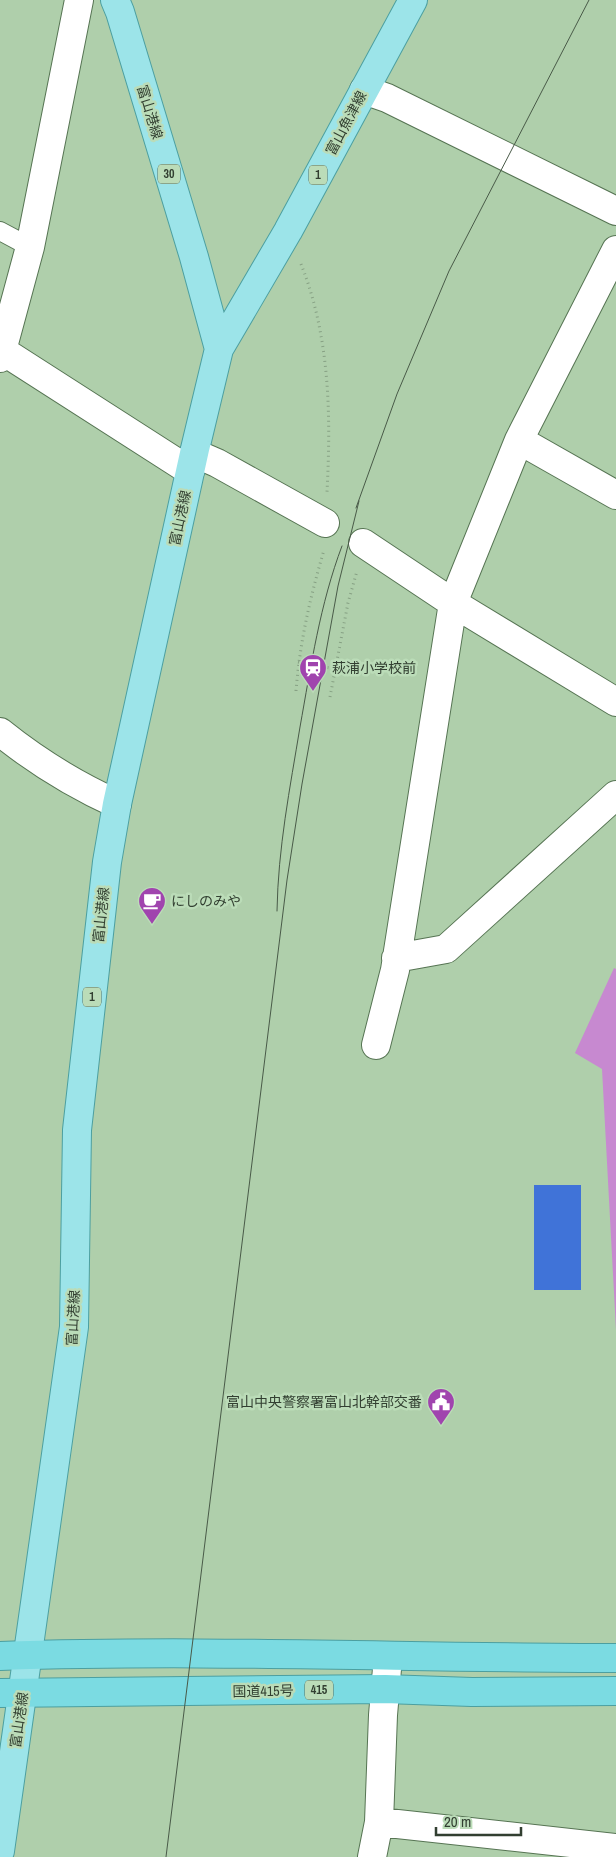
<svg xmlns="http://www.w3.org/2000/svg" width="616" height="1857" font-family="'Archivo Narrow','Noto Sans JP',sans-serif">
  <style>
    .green { fill: #c789d0 }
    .water { fill: #4073d8 }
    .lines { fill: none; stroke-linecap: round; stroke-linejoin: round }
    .service-casing { stroke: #567453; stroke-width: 20 }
    .minor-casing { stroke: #567453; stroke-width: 30 }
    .tertiary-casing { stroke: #567453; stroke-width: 30 }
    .primary-casing { stroke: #4c9fa0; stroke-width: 30 }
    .trunk-casing { stroke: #4c9fa0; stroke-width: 30 }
    .path { stroke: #87a184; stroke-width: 3; stroke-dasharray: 1 4; stroke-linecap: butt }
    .service { stroke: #fff; stroke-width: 18 }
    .minor { stroke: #fff; stroke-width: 28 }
    .tertiary { stroke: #fff; stroke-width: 28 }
    .primary { stroke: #9ce4e9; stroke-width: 28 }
    .trunk { stroke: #7bdbe2; stroke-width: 28 }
    .tram { stroke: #495a48; stroke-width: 1 }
    .labels { text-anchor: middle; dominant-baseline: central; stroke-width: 5; stroke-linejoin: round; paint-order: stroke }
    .shield { fill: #bbdcb8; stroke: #5b6e5a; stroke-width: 1 }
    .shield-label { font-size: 12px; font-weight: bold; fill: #323f31 }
    .street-label { font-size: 14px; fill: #323f31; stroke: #bbdcb8 }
    .poi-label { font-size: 14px; fill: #323f31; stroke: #bbdcb8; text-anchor: start }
  </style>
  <rect width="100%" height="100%" fill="#afcfab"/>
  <path class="green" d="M614,968L616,969V1330L602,1069L575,1053Z"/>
  <path class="water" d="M534,1185H581V1290H534Z"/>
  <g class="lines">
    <defs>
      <path id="service" d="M0,231L30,247"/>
      <path id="minor" d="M3,351L190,471
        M0,358L30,247L79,0
        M519,440L616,495
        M194,453L217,463L325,523
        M363,543L453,603L616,702
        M0,732C36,761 75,785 117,804
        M396,958L446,949L616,795
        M376,1045L395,970L453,603L519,440L616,250
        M379,1822L616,1848
        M372,1857L379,1822L383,1715L388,1657"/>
      <path id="tertiary" d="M364,90L387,98L616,211"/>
      <path id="primary" d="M219,349L288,231L413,0
        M0,1851L74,1327L77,1130L107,862L117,804L195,449L219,349L194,257L120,12L115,0"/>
      <path id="trunk" d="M0,1656C205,1649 411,1658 616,1658
        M0,1693L385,1689L472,1692L616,1691"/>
    </defs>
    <use href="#service" class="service-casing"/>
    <use href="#minor" class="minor-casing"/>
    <use href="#tertiary" class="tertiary-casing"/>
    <use href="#primary" class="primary-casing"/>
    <use href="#trunk" class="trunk-casing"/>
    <path class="path" d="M301,264C330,337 331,415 327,492
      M298,662L335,669
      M296,691C300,641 310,598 324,550
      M330,697L348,603L357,571"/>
    <use href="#service" class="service"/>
    <use href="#minor" class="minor"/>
    <use href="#tertiary" class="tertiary"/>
    <use href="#primary" class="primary"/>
    <use href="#trunk" class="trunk"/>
    <path class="tram" d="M356,508L397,394L449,271L589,0
      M277,911C278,848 290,788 300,727C311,666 320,604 342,546
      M166,1857L287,880L302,784L338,586L359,501"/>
  </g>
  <defs>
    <symbol id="station-pin" viewBox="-11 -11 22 30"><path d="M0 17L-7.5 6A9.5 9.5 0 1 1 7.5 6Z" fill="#a044ae" stroke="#bbdcb8"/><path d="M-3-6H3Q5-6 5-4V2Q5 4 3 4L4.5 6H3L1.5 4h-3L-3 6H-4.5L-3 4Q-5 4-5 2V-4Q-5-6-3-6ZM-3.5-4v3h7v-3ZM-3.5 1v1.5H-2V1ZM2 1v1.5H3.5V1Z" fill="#fff"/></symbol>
    <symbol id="cafe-pin" viewBox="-11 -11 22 30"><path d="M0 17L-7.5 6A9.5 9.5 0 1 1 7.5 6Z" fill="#a044ae" stroke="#bbdcb8"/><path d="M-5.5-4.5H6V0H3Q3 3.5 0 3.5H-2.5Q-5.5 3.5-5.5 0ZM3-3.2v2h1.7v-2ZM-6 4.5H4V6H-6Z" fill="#fff"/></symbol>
    <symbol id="civic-pin" viewBox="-11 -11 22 30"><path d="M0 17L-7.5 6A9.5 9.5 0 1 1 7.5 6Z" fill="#a044ae" stroke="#bbdcb8"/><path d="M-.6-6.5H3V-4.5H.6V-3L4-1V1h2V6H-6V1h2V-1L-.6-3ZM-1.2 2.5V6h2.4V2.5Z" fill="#fff"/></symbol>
  </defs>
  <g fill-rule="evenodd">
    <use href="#station-pin" x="297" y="652" width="32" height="43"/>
    <use href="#cafe-pin" x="136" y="885" width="32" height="43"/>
    <use href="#civic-pin" x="425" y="1386" width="32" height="43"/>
  </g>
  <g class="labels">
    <g class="shield">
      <rect x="158" y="164.5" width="22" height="19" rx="4"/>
      <rect x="309" y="165.5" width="18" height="19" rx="4"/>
      <rect x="83" y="987.5" width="18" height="19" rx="4"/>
      <rect x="305" y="1680.5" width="28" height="19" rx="4"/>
    </g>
    <g class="shield-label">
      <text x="169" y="174">30</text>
      <text x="318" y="175">1</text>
      <text x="92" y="997">1</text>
      <text x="319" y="1690">415</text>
    </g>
    <g class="street-label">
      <text transform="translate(150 112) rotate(73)">富山港線</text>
      <text transform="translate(346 123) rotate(-62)">富山魚津線</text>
      <text transform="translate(180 518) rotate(-78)">富山港線</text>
      <text transform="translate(101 915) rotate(-84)">富山港線</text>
      <text transform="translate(73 1318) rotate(-87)">富山港線</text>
      <text transform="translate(263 1691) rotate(-1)">国道415号</text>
      <text transform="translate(19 1720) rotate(-82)">富山港線</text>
    </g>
    <g class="poi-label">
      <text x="332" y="668">萩浦小学校前</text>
      <text x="171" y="901">にしのみや</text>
      <text x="422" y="1402" text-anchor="end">富山中央警察署富山北幹部交番</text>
    </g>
  </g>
  <path d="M436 1827v8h85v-8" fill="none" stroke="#323f31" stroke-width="2.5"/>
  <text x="444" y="1827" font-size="15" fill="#323f31" stroke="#bbdcb8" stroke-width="4" paint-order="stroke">20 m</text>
</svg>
